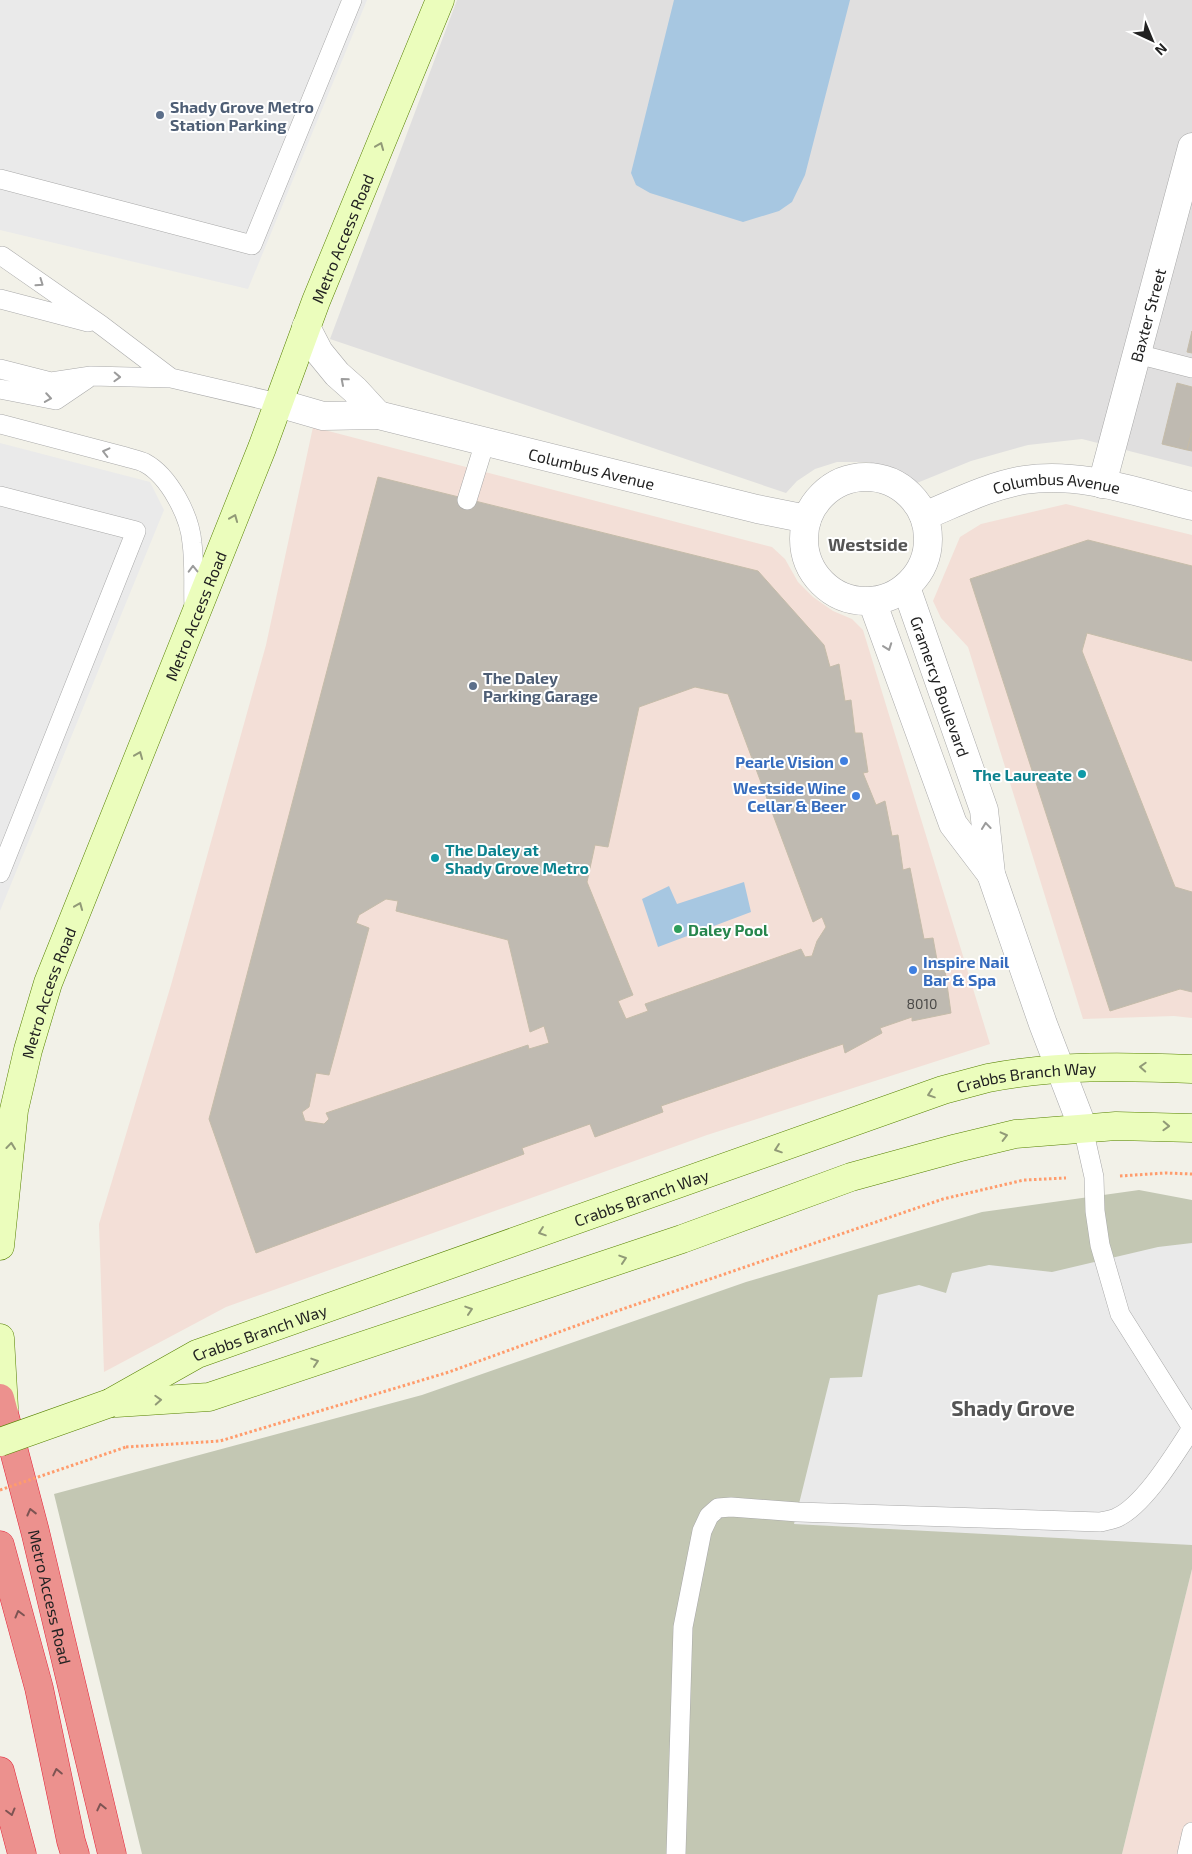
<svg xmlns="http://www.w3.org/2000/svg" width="1192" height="1854" font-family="'Exo 2',sans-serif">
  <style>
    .residential { fill: #e0dfdf }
    .commercial { fill: #f3dfd7 }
    .construction { fill: #c3c7b3 }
    .parking { fill: #eaeaea }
    .water { fill: #a7c7e1 }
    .building { fill: #bfbab1; stroke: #c5bca9; fill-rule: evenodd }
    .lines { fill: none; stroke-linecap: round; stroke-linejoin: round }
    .service-casing { stroke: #a9a9a9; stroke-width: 20 }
    .minor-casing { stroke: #a9a9a9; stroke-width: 29 }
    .tertiary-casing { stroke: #a9a9a9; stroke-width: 29 }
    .secondary-casing { stroke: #568100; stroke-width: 29 }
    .motorway-casing { stroke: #e42238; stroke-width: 29 }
    .path { stroke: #ff9c6c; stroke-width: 3; stroke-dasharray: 2.5 2.5; stroke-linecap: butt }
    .service { stroke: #fff; stroke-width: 19 }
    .minor { stroke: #fff; stroke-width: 28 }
    .tertiary { stroke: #fff; stroke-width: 28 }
    .secondary { stroke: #ebfdbc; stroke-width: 28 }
    .motorway { stroke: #ec918e; stroke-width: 28 }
    .secondary-bridge-casing { stroke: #568100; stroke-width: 29; stroke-linecap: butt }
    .path-bridge { stroke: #ff9c6c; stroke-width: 3; stroke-dasharray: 2.5 2.5; stroke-linecap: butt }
    .secondary-bridge { stroke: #ebfdbc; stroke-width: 28 }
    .oneway { stroke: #919a77 }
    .oneway2 { stroke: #9c9c9c }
    .oneway3 { stroke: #7d5453 }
    .service-dot { fill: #5c6f8a; stroke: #fff; stroke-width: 2 }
    .shop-dot { fill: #3f7fe0; stroke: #fff; stroke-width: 2 }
    .culture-dot { fill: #0f9aa8; stroke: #fff; stroke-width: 2 }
    .leisure-dot { fill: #2e9e5b; stroke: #fff; stroke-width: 2 }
    .labels { text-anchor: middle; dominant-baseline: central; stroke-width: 4; stroke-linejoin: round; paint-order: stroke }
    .number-label { font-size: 14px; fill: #494846 }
    .service-label { font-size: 16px; font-weight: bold; fill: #4e5e75; stroke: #fff; text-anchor: start }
    .street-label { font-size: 16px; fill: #222; stroke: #fff }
    .shop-label { font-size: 16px; font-weight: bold; fill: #366cbe; stroke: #fff; text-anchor: end }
    .culture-label { font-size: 16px; font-weight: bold; fill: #0d838f; stroke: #fff; text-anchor: end }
    .leisure-label { font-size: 16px; font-weight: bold; fill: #27864d; stroke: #fff; text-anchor: start }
    .neighbourhood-label { font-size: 18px; font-weight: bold; fill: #555; stroke: #fff }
    .district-label { font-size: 21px; font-weight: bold; fill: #555; stroke: #fff }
  </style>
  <rect width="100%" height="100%" fill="#f2f1e8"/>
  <path class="residential" d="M457,0H1192V467L1082,439L1028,445L971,461L912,485L900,475L869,462H837L815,469L797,481L786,493L330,339Z"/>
  <path class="commercial" d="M313,427L772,547L785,559L798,582L813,597L833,611L852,619L863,630L990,1044L707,1135L226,1307L104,1372L99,1224L171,985L266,645Z
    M1066,504L1192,535V1018L1174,1016L1083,1019L968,647L941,618L933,601L960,537L981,524Z
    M1192,1569V1854H1122Z"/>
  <path class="construction" d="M1139,1190L1192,1200V1569L1122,1854H142L54,1494L422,1395L746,1282L982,1212Z"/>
  <path class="parking" d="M0,0H367L248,289L0,230Z
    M0,443L150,482L164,510L0,911Z
    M1192,1243V1545L794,1524L830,1378L862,1377L878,1295L919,1285L946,1293L952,1273L989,1265L1052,1272L1158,1247Z"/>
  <path class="water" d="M674,0H850L805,175L792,202L779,211L743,222L650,193L636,185L631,173Z
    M744,882L751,912L658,947L642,899L669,886L677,904Z"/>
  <path class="building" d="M1192,331V353L1187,352Z
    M1177,383L1192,387V431L1187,450L1162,444Z
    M1192,431V451L1187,450Z
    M378,477L758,571L824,645L830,667L839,664L845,701L851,700L855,733H862L868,772L863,773L876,805L885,801L892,836L898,835L903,870L910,868L924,939L933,938L939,971L945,970L951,1013L912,1021V1017L880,1028L882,1033L845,1053L843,1044L661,1106L663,1112L595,1137L590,1124L522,1148L524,1154L256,1253L209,1119ZM695,687L728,694L813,922L822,917L826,927L817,941L812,956L805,957L801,949L645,1004L648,1011L626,1019L618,1001L633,995L587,882L595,845L608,847L639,707ZM386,899L398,901L396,911L508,940L530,1032L544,1026L549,1043L529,1049L528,1045L326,1113L329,1119L324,1124L305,1121L302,1112L309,1107L316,1073L329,1075L369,928L356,923L359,915Z
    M1088,540L1192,566V661L1087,633L1082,651L1175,887L1192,892V992L1180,989L1110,1011L970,579Z"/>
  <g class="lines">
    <defs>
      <path id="service" d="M0,179L252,245L352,0
        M0,257L2,256L101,325L171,378
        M0,299L88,322
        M1137,354L1192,368
        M0,369L51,382L91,376L171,378L278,403
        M0,389L56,400L87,379
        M0,424L126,457C132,459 139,460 145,463C169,476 190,516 192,543C195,565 193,587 194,609
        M0,496L136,531L0,873
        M467,500L485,442
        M1083,1128L1094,1177L1095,1211L1100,1245L1120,1314L1192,1428
        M676,1854L683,1627L702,1531L709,1516L718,1508L731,1507L798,1512L1100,1522C1105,1521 1111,1520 1116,1518C1144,1506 1175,1454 1192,1428
        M1187,1854L1192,1832"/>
      <g id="minor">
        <path id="s1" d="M1102,484L1192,147"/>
        <path id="s2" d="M924,516C956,503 989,486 1024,480C1081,471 1138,493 1192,506"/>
      </g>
      <g id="tertiary">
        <path d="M306,327L319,352L337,374L355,390L378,415"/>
        <path id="s3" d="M278,403L323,416L378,415L757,509L807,519"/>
        <circle cx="866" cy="539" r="62"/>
        <path id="s4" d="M906,587L984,810L991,874L1043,1024L1083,1128"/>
        <path d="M872,601L953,824L991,874"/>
      </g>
      <g id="secondary">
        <path id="s5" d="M0,1246L14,1110L28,1050L48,983L262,448L316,301L440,0"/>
        <path d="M0,1338L4,1408"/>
        <path id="s6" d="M110,1403L197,1354L943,1090C958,1086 973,1082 988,1078C1055,1065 1124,1066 1192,1069"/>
        <path d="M116,1403L209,1397L682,1239L851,1177L957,1148L1015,1134L1116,1126L1192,1128"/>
      </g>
      <g id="motorway">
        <path id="s7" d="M0,1398L35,1531L112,1854"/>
        <path d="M0,1545L39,1688L71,1841L75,1854"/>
        <path d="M0,1771L22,1854"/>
      </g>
    </defs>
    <use href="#service" class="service-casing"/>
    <use href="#minor" class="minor-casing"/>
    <use href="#tertiary" class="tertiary-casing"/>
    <use href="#secondary" class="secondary-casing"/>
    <use href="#motorway" class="motorway-casing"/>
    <path class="path" d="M1120,1176L1165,1173L1192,1174
      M126,1447L220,1441L449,1372L614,1312L943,1199L1024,1180L1066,1178"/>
    <use href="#service" class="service"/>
    <use href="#minor" class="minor"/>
    <use href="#tertiary" class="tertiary"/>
    <use href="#secondary" class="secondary"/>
    <use href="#motorway" class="motorway"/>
    <defs>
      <path id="secondary-bridge" d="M0,1442L110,1403"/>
    </defs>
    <use href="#secondary-bridge" class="secondary-bridge-casing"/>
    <path class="path-bridge" d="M0,1490L126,1447"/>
    <use href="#secondary-bridge" class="secondary-bridge"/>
  </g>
  <defs><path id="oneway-chevron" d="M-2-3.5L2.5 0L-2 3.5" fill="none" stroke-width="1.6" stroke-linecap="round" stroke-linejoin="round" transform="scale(1.25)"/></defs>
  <g class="oneway">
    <use href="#oneway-chevron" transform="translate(380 146) rotate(-68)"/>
    <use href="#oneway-chevron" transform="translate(234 518) rotate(-68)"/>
    <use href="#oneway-chevron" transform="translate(139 755) rotate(-68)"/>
    <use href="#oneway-chevron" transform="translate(79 906) rotate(-68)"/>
    <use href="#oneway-chevron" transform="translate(1143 1067) rotate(-177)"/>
    <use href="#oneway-chevron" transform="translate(931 1094) rotate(161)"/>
    <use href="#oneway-chevron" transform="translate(1166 1126) rotate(2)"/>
    <use href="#oneway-chevron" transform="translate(1004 1136) rotate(-14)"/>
    <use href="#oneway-chevron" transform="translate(11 1146) rotate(-84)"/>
    <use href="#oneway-chevron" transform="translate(778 1149) rotate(161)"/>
    <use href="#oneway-chevron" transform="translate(542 1232) rotate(161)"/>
    <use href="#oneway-chevron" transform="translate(623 1259) rotate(-18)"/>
    <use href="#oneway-chevron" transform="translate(469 1310) rotate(-18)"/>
    <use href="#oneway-chevron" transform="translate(315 1362) rotate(-18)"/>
    <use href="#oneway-chevron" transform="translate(158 1400) rotate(-3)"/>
  </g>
  <g class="oneway2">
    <use href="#oneway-chevron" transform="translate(40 283) rotate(35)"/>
    <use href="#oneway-chevron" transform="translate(117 377) rotate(2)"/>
    <use href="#oneway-chevron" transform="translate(344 381) rotate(-139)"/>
    <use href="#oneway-chevron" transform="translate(48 398) rotate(9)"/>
    <use href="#oneway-chevron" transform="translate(106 452) rotate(-166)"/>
    <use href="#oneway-chevron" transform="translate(193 569) rotate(-91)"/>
    <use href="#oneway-chevron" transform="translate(888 647) rotate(70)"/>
    <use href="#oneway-chevron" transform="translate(986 826) rotate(-96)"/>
  </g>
  <g class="oneway3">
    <use href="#oneway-chevron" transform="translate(31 1512) rotate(-104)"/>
    <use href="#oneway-chevron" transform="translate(19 1614) rotate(-105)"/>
    <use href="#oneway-chevron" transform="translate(57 1772) rotate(-102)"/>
    <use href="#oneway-chevron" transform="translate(101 1807) rotate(-103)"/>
    <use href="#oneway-chevron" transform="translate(11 1812) rotate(75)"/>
  </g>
  <g class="service-dot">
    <circle cx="160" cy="115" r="5"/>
    <circle cx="473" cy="686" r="5"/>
  </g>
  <g class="shop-dot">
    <circle cx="844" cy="761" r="5"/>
    <circle cx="856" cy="796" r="5"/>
    <circle cx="913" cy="970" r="5"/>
  </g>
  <g class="culture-dot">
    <circle cx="1082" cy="774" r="5"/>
    <circle cx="435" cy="858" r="5"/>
  </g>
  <circle class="leisure-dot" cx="678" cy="929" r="5"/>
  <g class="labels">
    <g class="number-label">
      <text x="922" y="1003">8010</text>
    </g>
    <g class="service-label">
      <text x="170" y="106">Shady Grove Metro<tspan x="170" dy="18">Station Parking</tspan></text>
      <text x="483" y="677">The Daley<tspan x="483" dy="18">Parking Garage</tspan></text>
    </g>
    <g class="street-label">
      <text stroke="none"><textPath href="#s5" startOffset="1069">Metro Access Road</textPath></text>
      <text stroke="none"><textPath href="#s1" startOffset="175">Baxter Street</textPath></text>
      <text stroke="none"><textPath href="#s3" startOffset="322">Columbus Avenue</textPath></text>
      <text stroke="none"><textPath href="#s2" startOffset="139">Columbus Avenue</textPath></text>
      <text stroke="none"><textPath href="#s5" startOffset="664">Metro Access Road</textPath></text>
      <text stroke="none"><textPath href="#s4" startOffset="105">Gramercy Boulevard</textPath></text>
      <text stroke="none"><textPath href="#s5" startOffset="259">Metro Access Road</textPath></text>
      <text stroke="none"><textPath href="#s6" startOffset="976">Crabbs Branch Way</textPath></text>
      <text stroke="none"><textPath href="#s6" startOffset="571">Crabbs Branch Way</textPath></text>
      <text stroke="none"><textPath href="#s6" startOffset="166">Crabbs Branch Way</textPath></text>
      <text stroke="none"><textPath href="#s7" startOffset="205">Metro Access Road</textPath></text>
    </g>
    <g class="shop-label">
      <text x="834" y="761">Pearle Vision</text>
      <text x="846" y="787">Westside Wine<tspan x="846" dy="18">Cellar &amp; Beer</tspan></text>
      <text x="923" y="961" text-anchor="start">Inspire Nail<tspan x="923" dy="18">Bar &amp; Spa</tspan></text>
    </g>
    <g class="culture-label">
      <text x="1072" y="774">The Laureate</text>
      <text x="445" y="849" text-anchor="start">The Daley at<tspan x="445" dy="18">Shady Grove Metro</tspan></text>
    </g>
    <g class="leisure-label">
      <text x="688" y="929">Daley Pool</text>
    </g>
    <g class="neighbourhood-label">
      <text x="868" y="544">Westside</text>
    </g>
    <g class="district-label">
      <text x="1013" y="1407">Shady Grove</text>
    </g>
  </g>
  <g transform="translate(1152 40) rotate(136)" stroke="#ffffff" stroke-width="4" paint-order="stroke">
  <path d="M0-4L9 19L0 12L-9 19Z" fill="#222222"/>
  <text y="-8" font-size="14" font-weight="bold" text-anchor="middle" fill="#222222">N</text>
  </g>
</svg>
